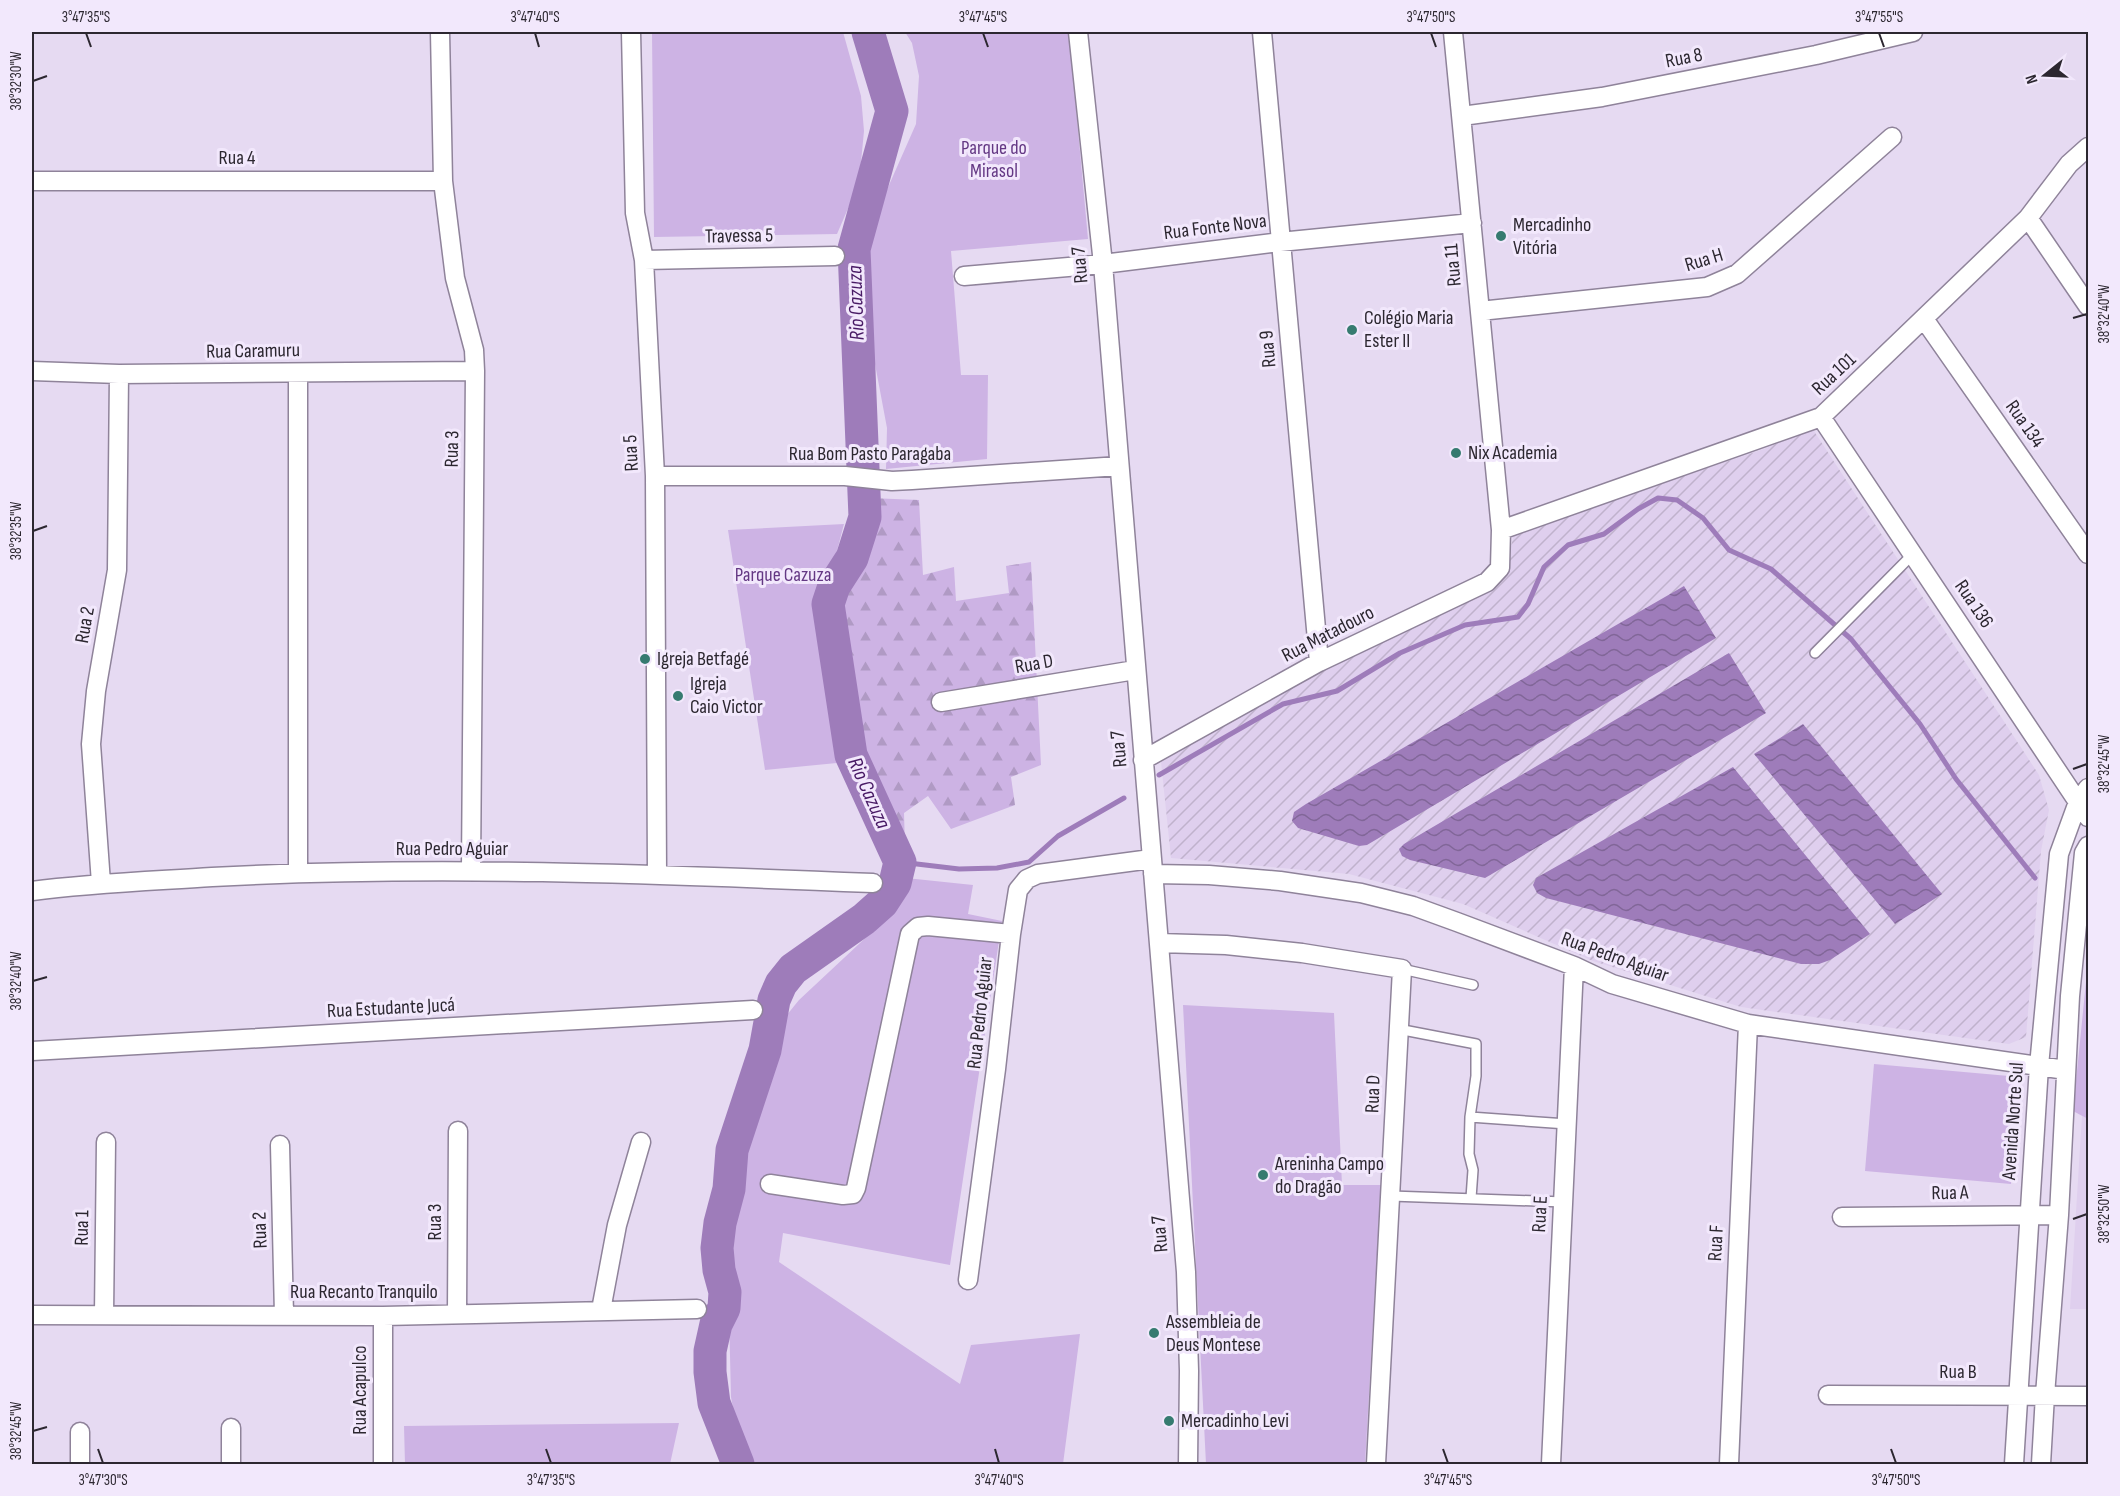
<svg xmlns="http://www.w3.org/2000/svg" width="2120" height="1496" font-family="'Sofia Sans Condensed',sans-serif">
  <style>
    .built { fill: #dfcfee }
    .industrial { fill: url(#industrial-furrows) }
    .green { fill: #cdb3e4 }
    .forest { fill: url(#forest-firs) }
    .water { fill: url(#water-waves) }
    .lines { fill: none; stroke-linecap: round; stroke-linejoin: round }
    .stream { stroke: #9e7cba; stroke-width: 5 }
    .river { stroke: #9e7cba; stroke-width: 33 }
    .service-casing { stroke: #8f839a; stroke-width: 12 }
    .minor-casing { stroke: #8f839a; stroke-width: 21 }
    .service { stroke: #fff; stroke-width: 9 }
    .minor { stroke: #fff; stroke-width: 18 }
    .ticks { fill: none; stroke: #2c2730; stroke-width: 2 }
    .poi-dot { fill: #367b70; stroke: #f2e8fc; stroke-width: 2 }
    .labels { text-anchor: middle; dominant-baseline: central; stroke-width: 6; stroke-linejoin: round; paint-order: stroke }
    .street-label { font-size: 20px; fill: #2c2730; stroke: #f2e8fc }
    .park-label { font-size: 20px; fill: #643884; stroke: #f2e8fc }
    .poi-label { font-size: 20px; fill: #2c2730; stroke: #f2e8fc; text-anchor: start }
    .water-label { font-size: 21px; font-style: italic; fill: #481a65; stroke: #f2e8fc }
    .neatline { fill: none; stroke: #2c2730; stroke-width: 2 }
    .ticks-label { font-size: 15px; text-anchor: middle; fill: #2c2730 }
  </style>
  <defs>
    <pattern id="industrial-furrows" width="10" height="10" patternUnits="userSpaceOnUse" patternTransform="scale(1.5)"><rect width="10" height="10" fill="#dfcfee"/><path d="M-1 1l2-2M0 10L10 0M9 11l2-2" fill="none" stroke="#c0b2cc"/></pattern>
    <pattern id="forest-firs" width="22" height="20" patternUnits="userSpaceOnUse" patternTransform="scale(1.5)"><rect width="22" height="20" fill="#cdb3e4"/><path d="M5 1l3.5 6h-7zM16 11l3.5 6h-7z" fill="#b09ac4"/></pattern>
    <pattern id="water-waves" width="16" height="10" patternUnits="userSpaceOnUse" patternTransform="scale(1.5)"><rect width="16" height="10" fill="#9e7cba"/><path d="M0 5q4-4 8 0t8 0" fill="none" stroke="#816698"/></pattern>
  </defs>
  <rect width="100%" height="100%" fill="#e6daf2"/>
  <path class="built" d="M2082,1116L2088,1119V1309H2070Z"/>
  <path class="industrial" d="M1812,428L2039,775L2049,810L2041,851L2026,1037L2009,1044L1741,1007L1593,961L1463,904L1349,874L1171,858L1161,762L1325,664L1505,574L1514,533L1764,449Z"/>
  <path class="green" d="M652,32H843L861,96L864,131L859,183L837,234L654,237Z
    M905,32H1069L1088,239L951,251L961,375H988L987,459L886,469L887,428L872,348L870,249L882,201L916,124L919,76L912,43Z
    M844,524L823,604L847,762L765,770L728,530Z
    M906,878L973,885L968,914L1002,921L950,1265L783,1233L779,1262L960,1384L971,1345L1080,1334L1063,1464H750L737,1430L731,1397L728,1273L749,1128L778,1026L799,1000L875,929Z
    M2088,962V1119L2073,1111Z
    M1183,1005L1334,1013L1342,1185H1381L1365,1464H1206Z
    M1874,1064L2020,1077L2011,1184L1865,1171Z
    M679,1423L670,1464H405L404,1426Z"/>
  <path class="forest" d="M870,498L919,500L923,575L954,567L956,601L1009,593L1006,566L1031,562L1041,765L1011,777L1015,805L951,829L928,796L904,813L905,847L857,733L838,622L849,542Z"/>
  <path class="water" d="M1684,586L1716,638L1367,845L1359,846L1298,828L1292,821L1294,812L1306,804Z
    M1729,653L1766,713L1485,878L1410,860L1402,856L1399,849L1404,844Z
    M1803,724L1942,894L1895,924L1754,754Z
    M1733,767L1870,934L1830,960L1819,964H1801L1546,898L1537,893L1533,885L1536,878Z"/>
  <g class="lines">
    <path class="stream" d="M1159,775L1283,704L1337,691L1400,653L1465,625L1518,617L1528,604L1544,567L1568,545L1604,534L1638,509L1658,498L1677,500L1703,518L1729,550L1771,569L1851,639L1920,724L1956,779L2035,878
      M900,862L959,869L997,868L1029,862L1058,836L1124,798"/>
    <path class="river" d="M738,1464L714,1403L710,1372V1351L716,1324L724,1308L725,1292L719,1270L717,1248L720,1223L729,1189L732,1150L765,1050L774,1000L781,984L793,969L864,919L882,903L895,883L900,862L851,755L828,604L834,586L852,558L865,517L854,249L892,111L868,32"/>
    <defs>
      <path id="service" d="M1815,653L1913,554
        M1402,969L1473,985
        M1398,1029L1476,1044V1076L1470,1117L1469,1154L1473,1170L1471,1198
        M1470,1117L1567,1124
        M1391,1196L1564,1202"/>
      <path id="minor" d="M440,32L443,181L455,278L474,350L475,371L471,870
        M631,32L635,213L644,260L655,476L657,874
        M1078,32L1103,264L1186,1272L1189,1371L1188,1464
        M1262,32L1319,662
        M1462,116L1602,97L1816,55L1913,32
        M32,181H443
        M2028,218L2088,306
        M644,260L835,256
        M964,276L1103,264L1280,242L1472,223
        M1480,311L1707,287L1737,274L1892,137
        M1924,319L2088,554
        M32,371L119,374L475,371
        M1821,417L2088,817
        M655,476H845L892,481L912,480L1119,466
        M1501,530L1821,417L2028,218L2069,164L2088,147
        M941,702L1135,670
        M1143,760L1319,662L1487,582L1500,568L1501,530L1453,32
        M298,872V373
        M1153,874L1209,875L1280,881L1361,893L1413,906L1457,922L1574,966L1612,984L1748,1024L2066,1070
        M101,883L91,744L96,691L117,570L119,374
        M32,891C92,883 152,881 212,877C432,865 653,874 873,883
        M1159,943L1226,945L1302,953L1402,969L1376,1464
        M32,1051L753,1010
        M280,1145L284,1315
        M770,1184L843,1195L853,1194L856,1188L910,934L918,927L928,926L1011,934
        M1842,1217L2059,1215
        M968,1280L996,1069L1011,934L1018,890L1027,879L1038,874L1151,859
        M601,1310L617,1225L641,1142
        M457,1314L458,1131
        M32,1315L383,1316L697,1309
        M104,1315L106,1142
        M1828,1395L2088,1396
        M231,1428V1464
        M80,1432V1464
        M383,1464V1316
        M1551,1464L1574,966
        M1729,1464L1748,1024
        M2014,1464L2039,1066L2059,854L2078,802L2088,788
        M2041,1464L2045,1395L2059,1215L2070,996L2084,853L2088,846"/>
    </defs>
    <use href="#service" class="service-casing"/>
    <use href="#minor" class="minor-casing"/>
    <use href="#service" class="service"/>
    <use href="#minor" class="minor"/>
  </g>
  <path class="ticks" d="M86,33L91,47M535,33L539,47M983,33L988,47M1431,33L1436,47M1879,33L1884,47M33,81L47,76M2073,318L2087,314M33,531L47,526M2073,769L2087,764M33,981L47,977M2073,1219L2087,1214M33,1431L47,1427M98,1449L103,1463M546,1449L551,1463M995,1449L999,1463M1443,1449L1448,1463M1891,1449L1896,1463"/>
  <g class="poi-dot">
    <circle cx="1501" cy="236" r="6"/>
    <circle cx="1352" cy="330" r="6"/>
    <circle cx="1456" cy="453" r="6"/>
    <circle cx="645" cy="659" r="6"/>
    <circle cx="678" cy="696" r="6"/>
    <circle cx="1263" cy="1175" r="6"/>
    <circle cx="1154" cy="1333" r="6"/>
    <circle cx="1169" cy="1421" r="6"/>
  </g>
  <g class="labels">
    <g class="street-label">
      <text transform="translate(1684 58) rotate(-11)">Rua 8</text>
      <text x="237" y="158">Rua 4</text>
      <text transform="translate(1215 227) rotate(-7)">Rua Fonte Nova</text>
      <text transform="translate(739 236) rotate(-1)">Travessa 5</text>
      <text transform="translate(1704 260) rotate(-17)">Rua H</text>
      <text transform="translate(1080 265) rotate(-95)">Rua 7</text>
      <text transform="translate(1453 265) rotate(-95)">Rua 11</text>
      <text transform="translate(1268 349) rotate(-95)">Rua 9</text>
      <text transform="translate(253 351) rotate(-1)">Rua Caramuru</text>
      <text transform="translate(1834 374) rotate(-43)">Rua 101</text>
      <text transform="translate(2025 424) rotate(55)">Rua 134</text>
      <text transform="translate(452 449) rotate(-89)">Rua 3</text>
      <text transform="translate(631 453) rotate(-93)">Rua 5</text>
      <text x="870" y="454">Rua Bom Pasto Paragaba</text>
      <text transform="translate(1974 604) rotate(56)">Rua 136</text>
      <text transform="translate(85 625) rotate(-80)">Rua 2</text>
      <text transform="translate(1328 634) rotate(-27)">Rua Matadouro</text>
      <text transform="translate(1034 664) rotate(-10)">Rua D</text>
      <text transform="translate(1119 749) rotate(-95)">Rua 7</text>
      <text x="452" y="849">Rua Pedro Aguiar</text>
      <text transform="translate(1615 957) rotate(20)">Rua Pedro Aguiar</text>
      <text transform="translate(391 1008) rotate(-3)">Rua Estudante Jucá</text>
      <text transform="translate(980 1013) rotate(-84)">Rua Pedro Aguiar</text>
      <text transform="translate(1373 1094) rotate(-88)">Rua D</text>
      <text transform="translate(2013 1121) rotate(-86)">Avenida Norte Sul</text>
      <text transform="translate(1950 1193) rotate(-1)">Rua A</text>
      <text transform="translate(1540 1214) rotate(-87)">Rua E</text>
      <text transform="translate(435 1222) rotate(-90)">Rua 3</text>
      <text transform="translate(82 1228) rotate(-89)">Rua 1</text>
      <text transform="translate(260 1230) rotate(-92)">Rua 2</text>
      <text transform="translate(1160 1234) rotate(-95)">Rua 7</text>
      <text transform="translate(1716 1243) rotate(-87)">Rua F</text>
      <text x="364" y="1292">Rua Recanto Tranquilo</text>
      <text x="1958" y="1372">Rua B</text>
      <text transform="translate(360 1390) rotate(-90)">Rua Acapulco</text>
    </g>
    <g class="park-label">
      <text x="994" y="148">Parque do<tspan x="994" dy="23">Mirasol</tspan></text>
      <text x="783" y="575">Parque Cazuza</text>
    </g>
    <g class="poi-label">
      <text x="1513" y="225">Mercadinho<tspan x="1513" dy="23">Vitória</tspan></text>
      <text x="1364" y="318">Colégio Maria<tspan x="1364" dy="23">Ester II</tspan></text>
      <text x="1468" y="453">Nix Academia</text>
      <text x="657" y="659">Igreja Betfagé</text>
      <text x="690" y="684">Igreja<tspan x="690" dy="23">Caio Victor</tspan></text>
      <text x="1275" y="1164">Areninha Campo<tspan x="1275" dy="23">do Dragão</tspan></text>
      <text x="1166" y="1322">Assembleia de<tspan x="1166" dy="23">Deus Montese</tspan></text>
      <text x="1181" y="1421">Mercadinho Levi</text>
    </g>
    <g class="water-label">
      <text transform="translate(856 303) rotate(-92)">Rio Cazuza</text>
      <text transform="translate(869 793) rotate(66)">Rio Cazuza</text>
    </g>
  </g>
  <rect width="2120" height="1496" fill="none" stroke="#f2e8fc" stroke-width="66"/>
  <g transform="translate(2045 75) rotate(252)" stroke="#f2e8fc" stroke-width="4.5" paint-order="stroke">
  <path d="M0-4.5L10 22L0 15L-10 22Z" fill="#2c2730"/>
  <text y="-9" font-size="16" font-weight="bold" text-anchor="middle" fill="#2c2730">N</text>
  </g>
  <rect x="33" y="33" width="2054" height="1430" class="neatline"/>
  <g class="ticks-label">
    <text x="86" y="22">3°47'35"S</text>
    <text x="535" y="22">3°47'40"S</text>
    <text x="983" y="22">3°47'45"S</text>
    <text x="1431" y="22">3°47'50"S</text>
    <text x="1879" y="22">3°47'55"S</text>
    <text transform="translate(16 81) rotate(-90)" y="5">38°32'30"W</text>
    <text transform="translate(2104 314) rotate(-90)" y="5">38°32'40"W</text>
    <text transform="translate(16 531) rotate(-90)" y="5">38°32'35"W</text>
    <text transform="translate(2104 764) rotate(-90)" y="5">38°32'45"W</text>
    <text transform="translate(16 981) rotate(-90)" y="5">38°32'40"W</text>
    <text transform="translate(2104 1214) rotate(-90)" y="5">38°32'50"W</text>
    <text transform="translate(16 1431) rotate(-90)" y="5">38°32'45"W</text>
    <text x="103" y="1485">3°47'30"S</text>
    <text x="551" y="1485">3°47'35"S</text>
    <text x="999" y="1485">3°47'40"S</text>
    <text x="1448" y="1485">3°47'45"S</text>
    <text x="1896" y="1485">3°47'50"S</text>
  </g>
</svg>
